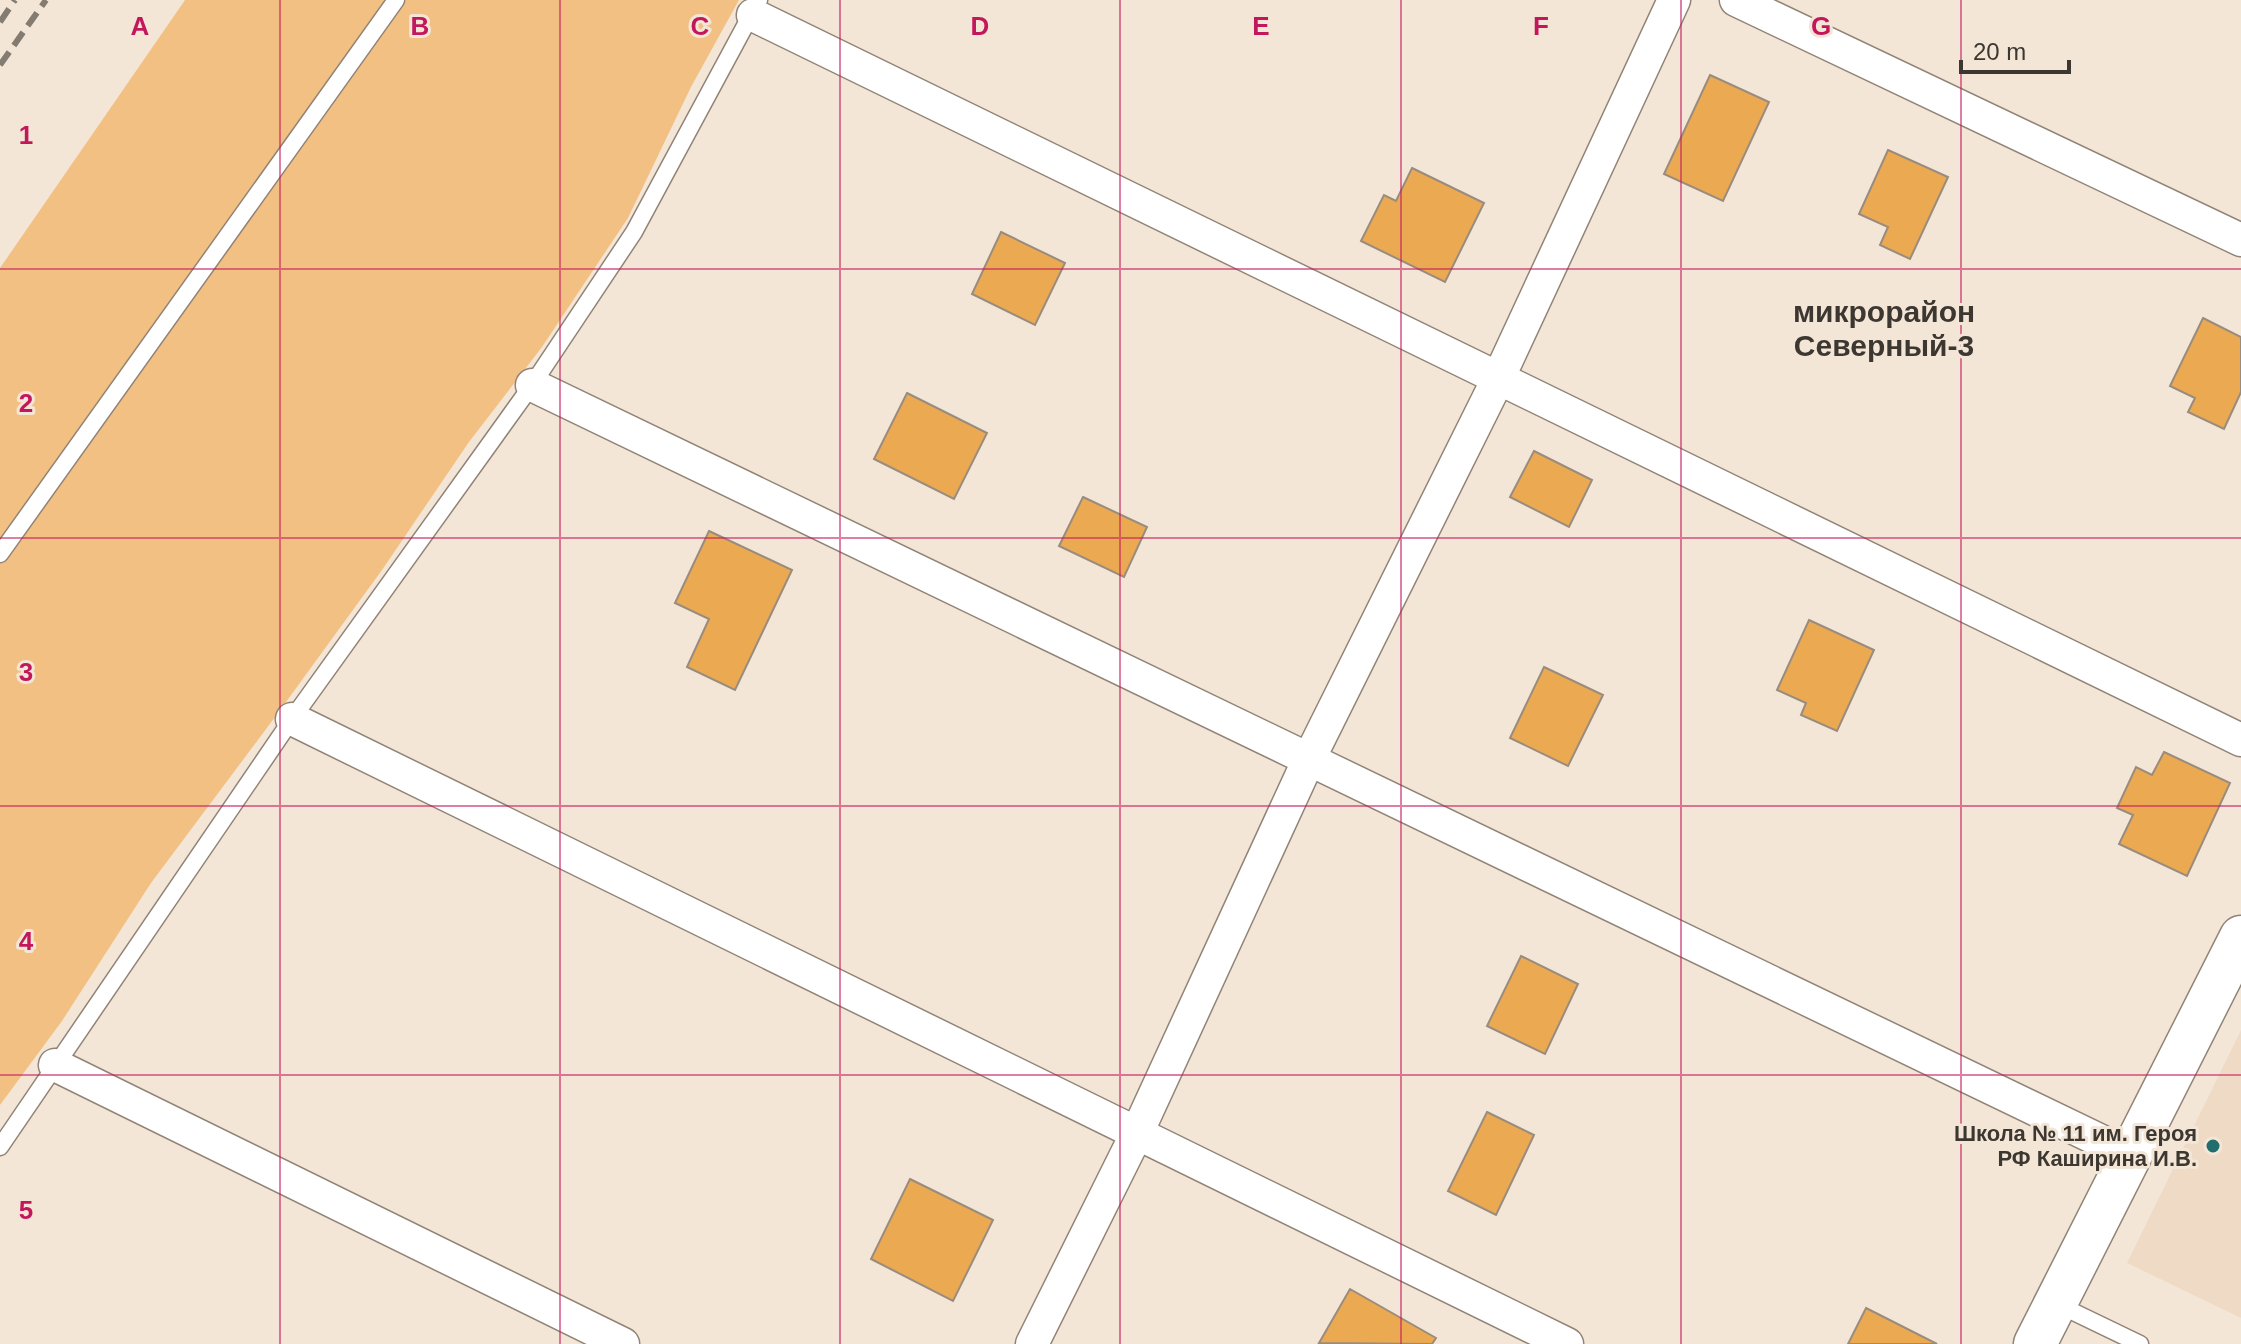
<svg xmlns="http://www.w3.org/2000/svg" width="2241" height="1344" font-family="Arial,sans-serif">
  <style>
    .built { fill: #efdbc5 }
    .green { fill: #f3c083 }
    .building { fill: #eba952; stroke: #998c7e; stroke-width: 2 }
    .lines { fill: none; stroke-linecap: round; stroke-linejoin: round }
    .service-casing { stroke: #918476; stroke-width: 19 }
    .minor-casing { stroke: #918476; stroke-width: 35 }
    .tertiary-casing { stroke: #918476; stroke-width: 45 }
    .service { stroke: #fff; stroke-width: 16 }
    .minor { stroke: #fff; stroke-width: 32 }
    .tertiary { stroke: #fff; stroke-width: 42 }
    .rail { stroke: #847b71; stroke-width: 6; stroke-dasharray: 16 8; stroke-linecap: butt }
    .grid { fill: none; stroke: #c2185b; stroke-width: 2; stroke-opacity: 0.55 }
    .poi-dot { fill: #226e6d; stroke: #f4e6d6; stroke-width: 3 }
    .labels { text-anchor: middle; dominant-baseline: central; stroke-width: 6; stroke-linejoin: round; paint-order: stroke }
    .poi-label { font-size: 22px; font-weight: bold; fill: #3c3731; stroke: #f4e6d6; text-anchor: end }
    .district-label { font-size: 30px; font-weight: bold; fill: #3c3731; stroke: #f4e6d6 }
    .grid-label { font-size: 26px; text-anchor: middle; font-weight: bold; fill: #c2185b; stroke: #f4e6d6; stroke-width: 6; stroke-linejoin: round; paint-order: stroke }
  </style>
  <rect width="100%" height="100%" fill="#f4e6d6"/>
  <path class="built" d="M2241,1030V1318L2127,1263Z"/>
  <path class="green" d="M185,0H739L691,87L628,218L542,347L469,442L382,570L278,713L151,883L62,1021L0,1105V268Z"/>
  <path class="building" d="M1710,75L1769,102L1723,201L1664,174Z
    M1888,150L1948,177L1910,259L1880,245L1888,227L1859,214Z
    M1412,168L1484,203L1445,282L1361,241L1384,195L1396,201Z
    M1001,232L1065,263L1035,325L972,294Z
    M2203,318L2241,337V392L2224,429L2188,412L2195,398L2170,386Z
    M907,393L987,433L954,499L874,459Z
    M1534,451L1592,480L1569,527L1510,497Z
    M1083,497L1147,527L1124,577L1059,546Z
    M709,531L792,570L735,690L687,667L709,619L675,603Z
    M1809,620L1874,650L1837,731L1801,715L1806,703L1777,690Z
    M1544,667L1603,695L1568,766L1510,738Z
    M2164,752L2230,783L2187,876L2119,844L2133,815L2117,808L2136,767L2152,775Z
    M1521,956L1578,984L1545,1054L1487,1026Z
    M1487,1112L1534,1135L1496,1215L1448,1191Z
    M910,1179L993,1220L953,1301L871,1259Z
    M1350,1289L1436,1338L1432,1344L1319,1343Z
    M1866,1308L1937,1344H1848Z"/>
  <g class="lines">
    <defs>
      <path id="service" d="M0,554L396,0
        M0,1147L292,719L532,385L634,232L759,0
        M2057,1304L2140,1344"/>
      <path id="minor" d="M1736,0L2241,240
        M753,15L2241,740
        M532,385L2130,1155
        M292,719L1567,1344
        M55,1065L623,1344
        M1032,1344L1137,1133L1309,759L1498,379L1674,0"/>
      <path id="tertiary" d="M2035,1344L2241,937"/>
    </defs>
    <use href="#service" class="service-casing"/>
    <use href="#minor" class="minor-casing"/>
    <use href="#tertiary" class="tertiary-casing"/>
    <use href="#service" class="service"/>
    <use href="#minor" class="minor"/>
    <use href="#tertiary" class="tertiary"/>
    <path class="rail" d="M0,22L15,0
      M0,65L46,0"/>
  </g>
  <path class="grid" d="M280,0V1344M560,0V1344M840,0V1344M1120,0V1344M1401,0V1344M1681,0V1344M1961,0V1344M0,269H2241M0,538H2241M0,806H2241M0,1075H2241"/>
  <circle class="poi-dot" cx="2213" cy="1146" r="8"/>
  <g class="labels">
    <g class="poi-label">
      <text x="2197" y="1133">Школа № 11 им. Героя<tspan x="2197" dy="25">РФ Каширина И.В.</tspan></text>
    </g>
    <g class="district-label">
      <text x="1884" y="311">микрорайон<tspan x="1884" dy="34">Северный-3</tspan></text>
    </g>
  </g>
  <g class="grid-label">
    <text x="140" y="35">A</text>
    <text x="420" y="35">B</text>
    <text x="700" y="35">C</text>
    <text x="980" y="35">D</text>
    <text x="1261" y="35">E</text>
    <text x="1541" y="35">F</text>
    <text x="1821" y="35">G</text>
    <text x="26" y="144">1</text>
    <text x="26" y="412">2</text>
    <text x="26" y="681">3</text>
    <text x="26" y="950">4</text>
    <text x="26" y="1219">5</text>
  </g>
  <path d="M1961 60v12h108v-12" fill="none" stroke="#3c3731" stroke-width="4"/>
  <text x="1973" y="60" font-size="24" fill="#3c3731" stroke="#f4e6d6" stroke-width="6" paint-order="stroke">20 m</text>
</svg>
